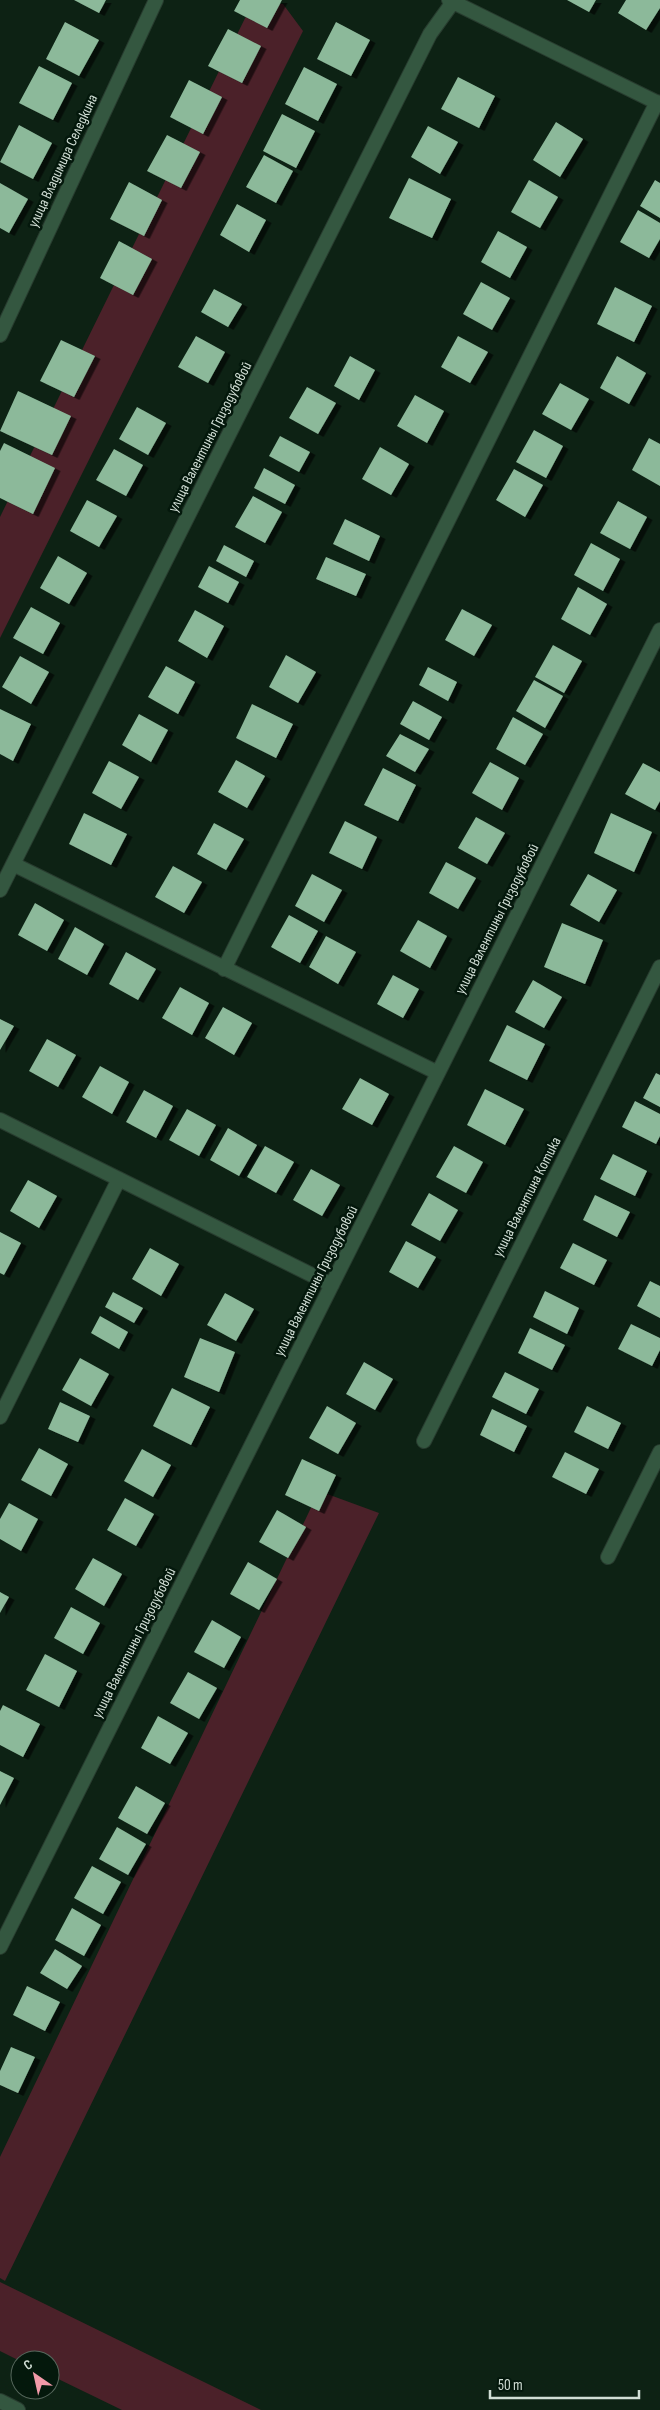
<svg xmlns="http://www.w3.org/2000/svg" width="660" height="2410" font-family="'Sofia Sans Condensed',sans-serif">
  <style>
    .green { fill: #4b2129 }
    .building { fill: #8cb99a; filter: url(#shadow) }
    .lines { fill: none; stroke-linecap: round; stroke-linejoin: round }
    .minor-casing { stroke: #283c2f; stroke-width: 16 }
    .minor { stroke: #345740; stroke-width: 14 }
    .labels { text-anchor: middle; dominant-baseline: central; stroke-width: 5; stroke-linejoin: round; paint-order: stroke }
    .street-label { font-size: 15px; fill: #d1ded5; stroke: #04180c }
  </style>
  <defs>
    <filter id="shadow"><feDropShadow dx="5.5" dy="3" stdDeviation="0" flood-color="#0009"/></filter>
  </defs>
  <rect width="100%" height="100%" fill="#0d2214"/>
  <path class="green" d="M252,4H283L303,31L0,638V517Z
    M319,1491L379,1513L5,2281L0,2278V2157Z
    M0,2282L261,2410H122L50,2375V2360L20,2361L0,2351Z"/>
  <path class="building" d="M74,0H106L99,13Z
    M240,0H282L267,28L234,11Z
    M567,0H596L589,12Z
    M626,0H660V8L646,30L618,13Z
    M65,22L99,40L79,76L46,59Z
    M336,22L370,40L351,76L317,59Z
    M228,29L261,46L242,83L208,66Z
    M39,66L72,83L53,120L19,103Z
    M304,67L337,84L318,121L285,104Z
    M458,77L495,96L479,128L441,109Z
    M189,80L222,97L203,134L170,117Z
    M282,114L315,131L296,168L263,151Z
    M556,122L583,139L560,177L533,160Z
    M19,125L52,143L33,179L0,162Z
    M428,126L458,142L440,174L411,157Z
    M167,135L200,152L181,188L147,171Z
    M264,155L293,171L276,203L246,187Z
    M409,178L451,199L432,238L389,218Z
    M529,180L558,197L540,228L511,212Z
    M655,180L660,183V218L640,206Z
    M129,182L162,200L144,236L110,219Z
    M0,183L28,199L9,233L0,228Z
    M237,204L266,220L249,252L220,235Z
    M638,210L660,223V239L649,258L620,242Z
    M498,231L527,247L510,278L481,262Z
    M119,241L152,259L133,295L100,278Z
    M481,282L510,298L492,330L463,314Z
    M615,287L652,306L634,342L597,324Z
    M214,289L242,304L228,327L201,312Z
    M196,336L225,352L208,383L178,367Z
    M458,336L488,352L470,383L441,367Z
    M61,340L95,356L74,397L40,381Z
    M350,356L375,370L359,400L334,386Z
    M617,356L646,373L629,404L600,388Z
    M560,383L589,399L571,430L542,414Z
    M307,387L336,403L318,434L289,418Z
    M18,391L71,416L52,455L0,431Z
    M415,395L444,411L427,443L397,426Z
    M137,407L166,423L148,455L119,439Z
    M534,430L563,446L546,478L516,462Z
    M280,436L310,452L299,472L269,456Z
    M649,438L660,444V486L632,470Z
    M4,443L55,468L33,514L0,498V451Z
    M380,447L409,464L391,495L362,479Z
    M114,449L143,465L126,496L96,480Z
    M264,468L295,485L285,504L254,488Z
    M514,469L543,485L525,517L496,500Z
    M253,496L282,512L265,543L235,527Z
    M87,500L117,516L99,547L70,531Z
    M618,501L647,517L630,549L600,533Z
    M345,519L380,536L369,561L333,544Z
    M591,543L620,559L603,591L574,575Z
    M224,545L254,561L246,577L216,561Z
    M58,556L87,573L69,604L40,588Z
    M326,557L366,574L356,596L316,579Z
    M209,566L239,582L228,603L198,587Z
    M578,587L607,604L590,635L561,619Z
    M31,607L60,623L43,654L13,638Z
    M462,609L492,625L474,656L445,640Z
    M195,610L224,626L207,658L178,641Z
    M553,645L582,661L564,693L535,677Z
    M286,655L316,672L298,703L269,687Z
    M20,656L49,672L31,704L2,687Z
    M166,666L195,682L178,714L148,697Z
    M428,667L457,682L448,701L419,685Z
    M534,680L563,696L545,728L516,711Z
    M413,701L442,717L429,740L400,724Z
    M252,704L293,724L276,758L236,738Z
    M0,709L31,724L13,761L0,754Z
    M139,714L168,730L151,762L122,745Z
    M513,717L543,734L525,765L496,749Z
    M400,734L429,749L415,772L386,756Z
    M236,760L265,776L247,808L218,792Z
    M109,761L139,777L121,809L92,793Z
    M490,762L519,778L502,810L472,793Z
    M643,763L660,772V801L655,810L625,794Z
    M383,768L416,785L398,821L364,805Z
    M84,813L127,834L111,865L69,844Z
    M611,813L652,832L634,872L594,853Z
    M476,817L505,833L487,864L458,848Z
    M345,821L377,837L362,869L329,853Z
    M214,823L244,839L226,870L197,854Z
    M446,862L476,878L458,909L429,893Z
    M173,866L202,882L184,913L155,897Z
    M312,874L342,890L324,922L295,906Z
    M588,874L617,890L599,922L570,905Z
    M35,903L64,920L47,951L18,935Z
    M289,915L318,931L300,963L271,947Z
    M418,920L447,936L430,968L400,951Z
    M562,923L603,940L585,984L544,967Z
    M75,927L104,944L87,975L58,959Z
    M326,936L356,952L338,984L309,967Z
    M126,952L156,969L138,1000L109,984Z
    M393,975L419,989L403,1018L377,1004Z
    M533,980L562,997L544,1028L515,1012Z
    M180,987L209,1003L192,1035L162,1018Z
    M223,1007L252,1023L234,1055L205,1038Z
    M0,1019L14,1026L0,1050Z
    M507,1025L545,1044L527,1080L489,1061Z
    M47,1039L76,1055L58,1087L29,1071Z
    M100,1066L129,1082L112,1114L82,1097Z
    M656,1073L660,1075V1107L643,1098Z
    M360,1078L389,1094L372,1125L342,1109Z
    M485,1089L524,1109L505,1145L467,1125Z
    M144,1090L173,1106L156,1138L126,1122Z
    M635,1101L660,1114V1136L656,1144L622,1127Z
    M187,1109L216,1125L199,1156L169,1140Z
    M228,1128L257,1145L239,1176L210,1160Z
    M265,1146L294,1162L276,1193L247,1177Z
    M454,1146L483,1162L466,1193L436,1177Z
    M613,1154L647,1171L635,1196L600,1179Z
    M311,1169L340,1185L322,1216L293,1200Z
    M28,1180L57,1196L39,1228L10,1211Z
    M429,1193L458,1210L440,1241L411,1225Z
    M595,1195L630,1212L617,1237L583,1220Z
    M0,1232L21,1243L4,1275L0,1273Z
    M406,1241L436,1257L418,1288L389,1272Z
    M573,1243L607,1260L594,1285L560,1268Z
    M150,1248L179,1264L161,1296L132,1279Z
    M650,1281L660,1286V1318L637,1306Z
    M545,1291L579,1308L567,1334L533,1317Z
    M113,1292L143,1308L134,1323L105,1307Z
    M225,1293L254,1309L236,1341L207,1325Z
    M100,1316L128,1332L119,1349L91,1333Z
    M631,1324L660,1338V1350L652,1366L618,1349Z
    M530,1328L565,1345L552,1370L518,1353Z
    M200,1338L235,1352L219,1392L184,1377Z
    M80,1358L109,1374L91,1406L62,1390Z
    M364,1362L393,1379L375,1410L346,1394Z
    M505,1372L539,1389L526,1414L492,1397Z
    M172,1388L210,1407L191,1445L153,1426Z
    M60,1402L90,1416L78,1442L48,1429Z
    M327,1406L356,1423L338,1454L309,1438Z
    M587,1406L621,1423L608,1449L574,1432Z
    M492,1409L527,1426L514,1452L480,1435Z
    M39,1448L68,1464L51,1496L21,1480Z
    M142,1449L171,1465L153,1497L124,1481Z
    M565,1452L599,1469L586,1494L552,1477Z
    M302,1459L336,1475L319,1511L285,1495Z
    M125,1498L154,1514L136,1546L107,1530Z
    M9,1503L38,1519L21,1551L0,1539V1519Z
    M277,1510L306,1527L288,1558L259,1542Z
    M93,1558L122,1574L104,1606L75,1589Z
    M248,1562L277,1579L259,1610L230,1594Z
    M0,1592L9,1597L0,1613Z
    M71,1607L100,1623L83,1654L54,1638Z
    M212,1620L241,1637L224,1668L194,1652Z
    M45,1654L77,1671L59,1707L26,1690Z
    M188,1672L217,1688L199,1719L170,1703Z
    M3,1705L40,1724L23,1757L0,1745V1711Z
    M158,1716L188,1733L170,1764L141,1748Z
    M0,1771L14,1778L0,1805Z
    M136,1786L165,1803L147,1834L118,1818Z
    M117,1827L146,1844L128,1875L99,1859Z
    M92,1866L121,1882L103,1914L74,1898Z
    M72,1908L101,1925L84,1956L55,1940Z
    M55,1949L82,1966L67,1989L40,1973Z
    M27,1986L60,2002L45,2031L13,2015Z
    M11,2047L35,2057L18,2093L0,2085V2071Z"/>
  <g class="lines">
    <defs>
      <path id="minor" d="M449,0L660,104
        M0,335L156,0
        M13,864L438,1073
        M0,890L430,34L453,2
        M224,969L657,102
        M0,1120L332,1285
        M0,1417L119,1179
        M424,1441L660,967
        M608,1557L660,1452
        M0,1947L660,630
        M0,2401L18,2410"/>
    </defs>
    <use href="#minor" class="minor-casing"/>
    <use href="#minor" class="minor"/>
  </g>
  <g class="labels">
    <g class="street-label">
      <text transform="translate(63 161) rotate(-65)">улица Владимира Селедкина</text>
      <text transform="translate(210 437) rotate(-63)">улица Валентины Гризодубовой</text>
      <text transform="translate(497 919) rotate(-63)">улица Валентины Гризодубовой</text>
      <text transform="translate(527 1197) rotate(-63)">улица Валентина Котика</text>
      <text transform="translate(316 1281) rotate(-63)">улица Валентины Гризодубовой</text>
      <text transform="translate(134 1643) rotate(-63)">улица Валентины Гризодубовой</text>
    </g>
  </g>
  <g transform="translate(35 2375) rotate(326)"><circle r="24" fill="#04180c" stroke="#56675c"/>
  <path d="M0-4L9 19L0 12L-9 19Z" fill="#f39aa9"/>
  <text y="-8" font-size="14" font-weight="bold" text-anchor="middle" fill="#d1ded5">С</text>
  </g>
  <path d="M490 2390v8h149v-8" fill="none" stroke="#d1ded5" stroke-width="2.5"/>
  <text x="498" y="2390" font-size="15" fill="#d1ded5" stroke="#04180c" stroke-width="4" paint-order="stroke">50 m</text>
</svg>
